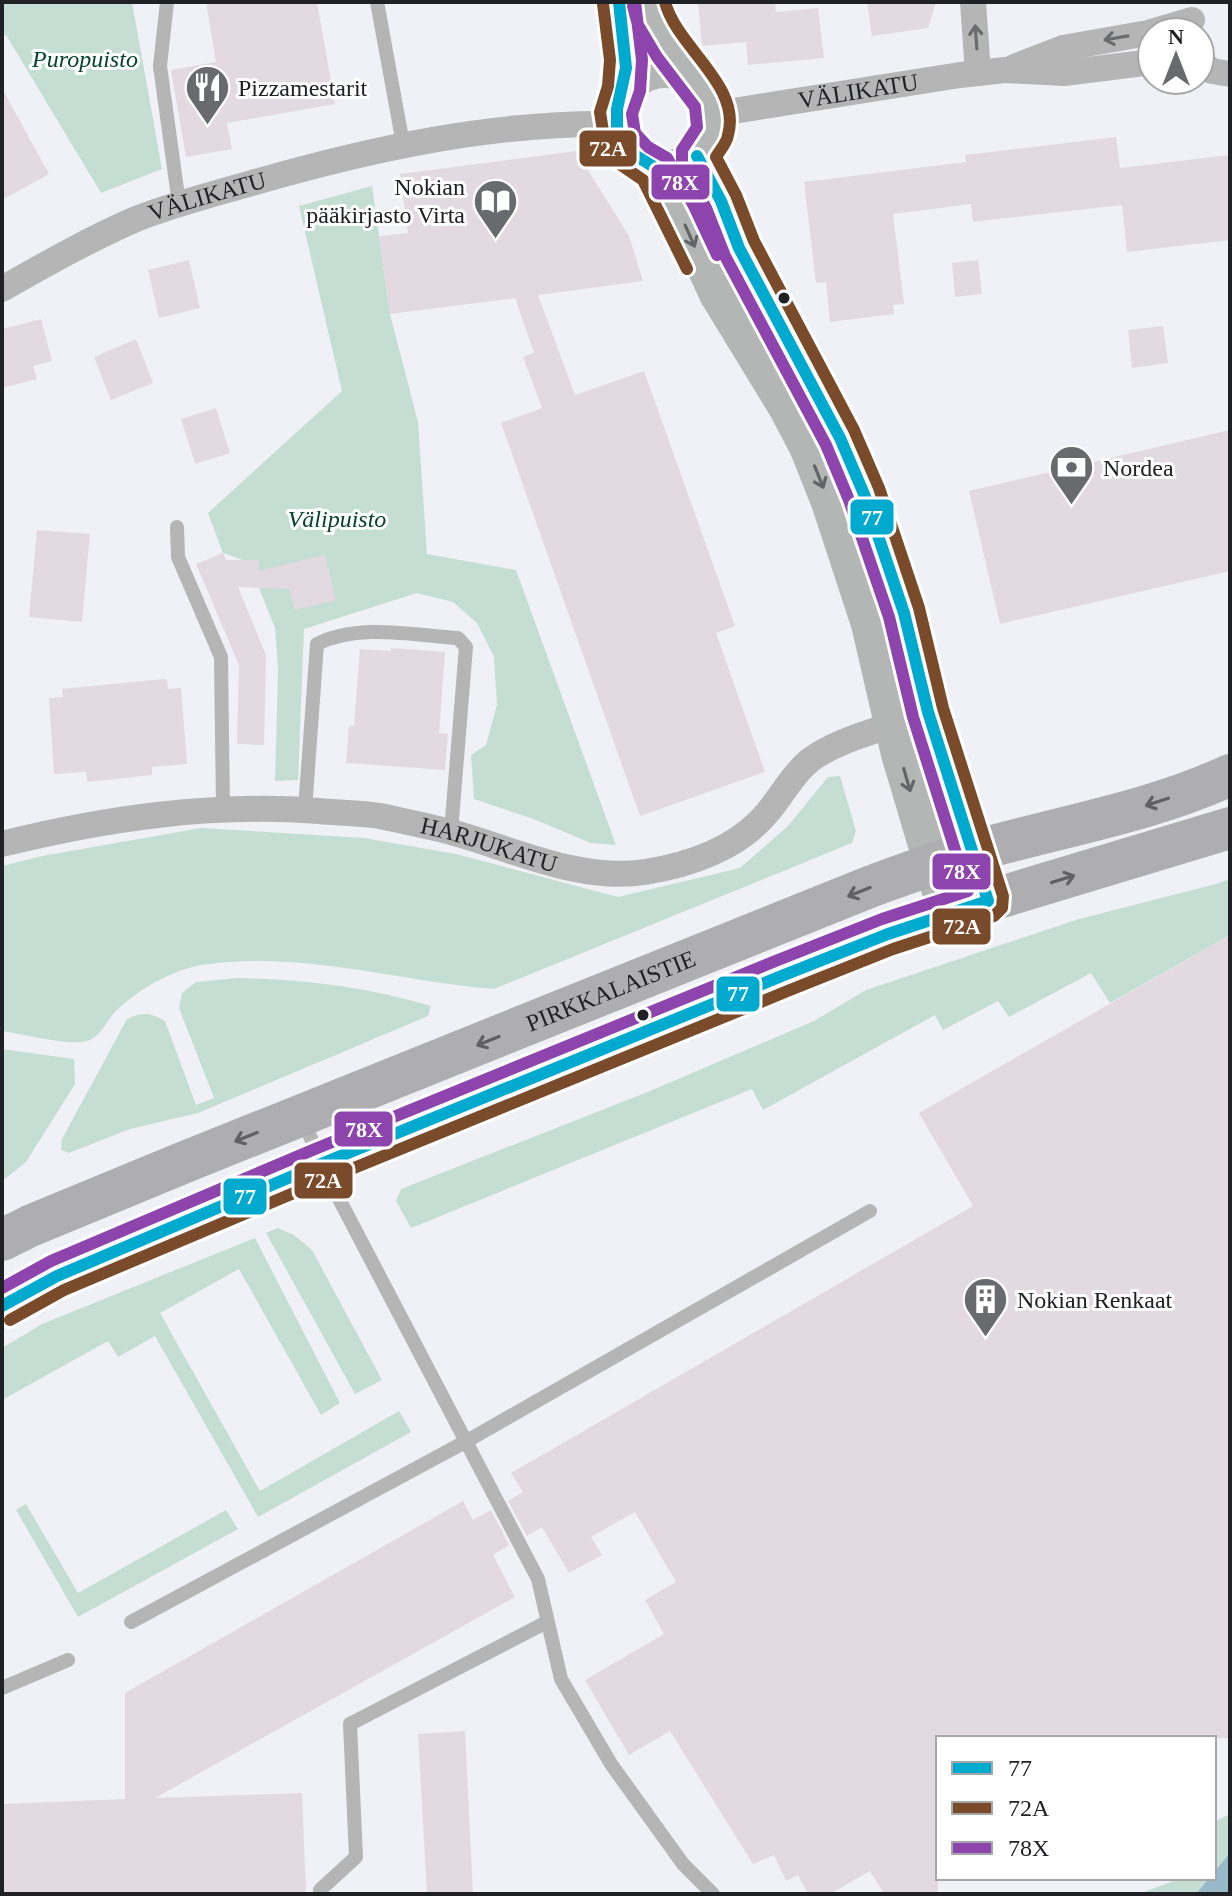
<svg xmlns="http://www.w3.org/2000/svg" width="1232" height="1896" font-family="Georgia,serif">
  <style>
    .green { fill: #c5ded3 }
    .water { fill: #98b9c9 }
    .building { fill: #e2dae0 }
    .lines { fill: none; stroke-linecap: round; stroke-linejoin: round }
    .lane { stroke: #b5b5b5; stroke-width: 14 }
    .street { stroke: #b5b5b5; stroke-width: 26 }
    .secondary { stroke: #b4b5b5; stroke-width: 36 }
    .primary { stroke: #aeadaf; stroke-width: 42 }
    .bus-1-casing { stroke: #fff; stroke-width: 18 }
    .bus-2-casing { stroke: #fff; stroke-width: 18 }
    .bus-3-casing { stroke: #fff; stroke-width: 18 }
    .bus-1 { stroke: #00a9ce; stroke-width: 12 }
    .bus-2 { stroke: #7a4b2a; stroke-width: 12 }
    .bus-3 { stroke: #8e44ad; stroke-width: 12 }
    .oneway { stroke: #6a6b6d }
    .oneway2 { stroke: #636466 }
    .oneway3 { stroke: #606063 }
    .bus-dot { fill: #202125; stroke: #fff; stroke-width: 3 }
    .labels { text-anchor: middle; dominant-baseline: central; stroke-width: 6; stroke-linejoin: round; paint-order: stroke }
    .park-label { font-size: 24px; font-style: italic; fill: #05432d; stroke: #fff }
    .poi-label { font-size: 24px; fill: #202125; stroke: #fff; text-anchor: start }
    .street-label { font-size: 24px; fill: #202125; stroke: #fff }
    .line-badge { stroke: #fff; stroke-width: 3 }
    .badge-label { font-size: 22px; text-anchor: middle; font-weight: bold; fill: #fff }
  </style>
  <rect width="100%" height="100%" fill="#f0f1f6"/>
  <path class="green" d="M2,2H132L162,169L101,193L6,35L2,37Z
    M372,186L390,314L418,422L427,554L516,570L616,845L591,843L536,820L474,799L471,755L486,745L497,705L494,657L477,623L453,602L417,593L304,629L298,780L275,781L278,669L275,628L259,588V560H243L223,553L208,513L342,391L299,206Z
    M840,776L856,831L852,843L494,989C396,981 301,950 202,965C172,970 137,990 116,1011C105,1022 100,1041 81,1042C63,1044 22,1034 2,1031V866L42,856L201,828L364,838L456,854L618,897L740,868L788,826L828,777Z
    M1230,879V935L1110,1003L1091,973L1009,1017L998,1001L943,1030L935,1015L763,1110L752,1089L411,1228L396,1201L401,1189L650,1091L814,1021L866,990L1079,919L1216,884Z
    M237,978C303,979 368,987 431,1006L428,1016L198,1113L130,1129L69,1153L61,1150L62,1139L127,1019C142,1012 150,1012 165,1021L196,1105L214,1098L179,1008L182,993L196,982Z
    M2,1049L74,1059L75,1084L26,1162L2,1181Z
    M278,1228L294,1235L312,1250L382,1380L355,1394L266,1233Z
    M255,1238L340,1403L321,1415L239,1269L160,1313L260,1491L399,1411L411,1432L258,1517L155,1336L118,1357L108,1341L2,1400V1348L42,1324Z
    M26,1504L78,1593L226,1510L238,1529L78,1617L16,1510Z
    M1230,1814V1853L1214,1872V1822Z
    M1172,1878H1209L1196,1894H1139L1173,1881Z"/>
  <path class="water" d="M1230,1853V1894H1196L1209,1878H1214V1872Z"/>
  <path class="building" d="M206,2H317L335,104L227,123L232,149L186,157L171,70L216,62Z
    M698,2H775L776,12L818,8L824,58L748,65L746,42L702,46Z
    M867,2H936L928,28L872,36Z
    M2,88L49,174L2,200Z
    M1116,137L1120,168L1230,155V240L1127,252L1122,205L973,222L971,204L893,214L904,304L893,305L894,314L830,322L826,282L816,283L804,182L966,162L965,155Z
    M576,151L629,236L643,281L538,295L575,395L644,371L735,626L716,633L765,772L640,816L501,423L542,408L523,357L534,353L515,298L390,314L379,236L408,233L400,174Z
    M189,260L200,308L159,318L148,270Z
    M978,260L982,294L955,297L952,263Z
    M41,319L52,361L33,366L37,379L2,388V329Z
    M1163,326L1168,363L1132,368L1128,330Z
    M136,339L153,383L111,400L94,357Z
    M216,408L230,453L195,464L181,419Z
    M1230,430V571L1000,624L969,491Z
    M37,530L90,534L82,622L29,617Z
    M223,553L226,560H259V571L325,555L336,600L295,610L289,589L238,587L266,655L264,745L237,744L239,665L196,564Z
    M391,648L445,652L439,733L448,734L445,770L346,763L349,726H354L360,649L390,651Z
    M163,679L167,680L168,689L181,688L187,764L152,767V775L87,782L86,772L54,774L49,698L63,697L62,689Z
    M1230,935V1738H938V1894H884L870,1871L830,1894H808L798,1875L786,1881L774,1855L753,1864L670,1731L629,1755L585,1680L664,1634L645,1600L676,1582L635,1512L591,1537L602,1555L569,1573L542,1527L527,1536L508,1501L523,1492L511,1473L973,1206L919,1113Z
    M463,1501L473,1520L491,1510L509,1545L493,1555L515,1597L155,1798L302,1793L306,1894H2V1804L125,1799V1693Z
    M465,1731L473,1894H427L418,1734Z"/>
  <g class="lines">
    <path class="lane" d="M167,2L160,66L179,204
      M377,2L403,144
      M177,527L178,557L221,657L223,808
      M305,810L317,644C358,623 413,635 458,638L466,647L451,832
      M302,1119L338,1197L538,1579L561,1679L611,1764L683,1864L713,1894
      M131,1622L465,1442L870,1211
      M2,1688L68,1660
      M321,1894L320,1890L356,1857L350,1724L547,1622"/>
    <g class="street">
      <path d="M973,2L978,73"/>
      <path d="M1200,62L1212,71L1230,74"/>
      <path d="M1014,67L1063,48L1148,33L1192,20"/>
      <path id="s1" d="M714,114L960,75L1005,70L1064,73L1152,62"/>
      <path id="s2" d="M2,289C46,264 90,239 136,219C174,204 213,194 252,183C370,149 493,122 616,124"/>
      <path id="s3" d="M2,844C107,818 212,803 319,811C339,813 360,813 380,816C403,821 427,826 451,832C513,849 579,882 645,872C690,865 738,848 767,813C782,796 791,776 809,761C836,740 877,731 909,719"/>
    </g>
    <path class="secondary" d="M619,2L626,60L624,89
      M649,2C656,31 675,55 693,79
      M616 119a49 49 0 1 1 98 0a49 49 0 1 1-98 0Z
      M697,156L721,201L739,248L840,438L864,494L904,613L928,712L988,901
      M654,167L680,214L717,294L786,407L808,449L829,502L869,624L899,754L947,915"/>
    <g class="primary">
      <path id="s4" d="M2,1240L30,1226L180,1164L872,886C905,874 937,862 971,852C1057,827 1148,813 1230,775"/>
      <path d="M2,1306L57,1276L321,1164L784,975L888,934L988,901L1230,828"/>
    </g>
    <defs>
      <path id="bus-1" d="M619,2L626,68L617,109V128L630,152L654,167
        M697,156L721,201L739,248L840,438L864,494L904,613L928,712L988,901
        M2,1306L57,1276L321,1164L784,975L888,934L988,901"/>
      <path id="bus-2" d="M603,4L610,60L608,86L600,112L605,144L618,163L643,180L687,269
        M10,1320L64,1290L327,1179L790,990L893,949L994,916L1002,908L1003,896L943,708L919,608L879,488L854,430L754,241L736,195L716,157C720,150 727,143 728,135C742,85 677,48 665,2"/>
      <path id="bus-3" d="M635,2L642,60L640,91L632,114L635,133L648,147L667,158L694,206L717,255
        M2,1288L51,1261L315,1149L778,960L882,919L968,891L913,717L889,617L849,500L826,445L725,256L706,208L682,162V150L697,127L695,107L657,57L638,25L633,6"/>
    </defs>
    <use href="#bus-1" class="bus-1-casing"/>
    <use href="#bus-2" class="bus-2-casing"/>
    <use href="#bus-3" class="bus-3-casing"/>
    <use href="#bus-1" class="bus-1"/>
    <use href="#bus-2" class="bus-2"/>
    <use href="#bus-3" class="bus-3"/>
  </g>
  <defs><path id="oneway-shaft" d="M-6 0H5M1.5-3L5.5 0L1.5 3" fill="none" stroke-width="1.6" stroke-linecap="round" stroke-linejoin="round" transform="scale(2)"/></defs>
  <g class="oneway">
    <use href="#oneway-shaft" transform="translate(976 37) rotate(-94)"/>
    <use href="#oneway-shaft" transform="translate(1116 38) rotate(170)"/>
  </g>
  <g class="oneway2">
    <use href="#oneway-shaft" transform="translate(690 236) rotate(66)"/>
    <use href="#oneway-shaft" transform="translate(819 477) rotate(68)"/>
    <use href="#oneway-shaft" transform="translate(907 780) rotate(74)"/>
  </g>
  <g class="oneway3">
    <use href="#oneway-shaft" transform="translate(1157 802) rotate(162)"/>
    <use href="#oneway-shaft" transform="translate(1063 879) rotate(-17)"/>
    <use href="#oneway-shaft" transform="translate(859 892) rotate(158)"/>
    <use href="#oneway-shaft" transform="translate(488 1041) rotate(158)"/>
    <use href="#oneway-shaft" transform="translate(246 1137) rotate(158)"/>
  </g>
  <defs>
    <symbol id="restaurant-pin" viewBox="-11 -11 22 30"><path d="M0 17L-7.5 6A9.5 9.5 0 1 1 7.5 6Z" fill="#696a6e" stroke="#fff"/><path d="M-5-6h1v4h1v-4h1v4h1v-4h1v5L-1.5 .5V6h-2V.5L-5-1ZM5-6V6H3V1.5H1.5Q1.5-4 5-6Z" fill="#fff"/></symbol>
    <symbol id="library-pin" viewBox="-11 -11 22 30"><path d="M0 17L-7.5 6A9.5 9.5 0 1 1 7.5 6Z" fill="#696a6e" stroke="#fff"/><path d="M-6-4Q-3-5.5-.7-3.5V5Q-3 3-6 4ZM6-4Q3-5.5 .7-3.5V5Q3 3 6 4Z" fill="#fff"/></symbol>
    <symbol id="bank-pin" viewBox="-11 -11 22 30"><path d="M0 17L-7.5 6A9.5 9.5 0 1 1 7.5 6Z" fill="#696a6e" stroke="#fff"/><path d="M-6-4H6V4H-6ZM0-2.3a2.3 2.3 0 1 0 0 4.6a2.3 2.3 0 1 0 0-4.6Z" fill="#fff"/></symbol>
    <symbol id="building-pin" viewBox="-11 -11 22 30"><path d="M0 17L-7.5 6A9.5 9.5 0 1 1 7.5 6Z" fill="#696a6e" stroke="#fff"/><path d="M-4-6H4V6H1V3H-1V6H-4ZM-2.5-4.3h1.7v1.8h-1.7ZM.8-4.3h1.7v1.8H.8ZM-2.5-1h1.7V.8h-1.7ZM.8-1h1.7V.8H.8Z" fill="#fff"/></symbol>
  </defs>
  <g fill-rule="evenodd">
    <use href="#restaurant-pin" x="182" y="62" width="51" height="69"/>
    <use href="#library-pin" x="470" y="176" width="51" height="69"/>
    <use href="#bank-pin" x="1046" y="442" width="51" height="69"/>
    <use href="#building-pin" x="960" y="1274" width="51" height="69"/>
  </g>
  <g class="bus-dot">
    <circle cx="784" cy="298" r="7"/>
    <circle cx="643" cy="1015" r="7"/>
  </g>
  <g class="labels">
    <g class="park-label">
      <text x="85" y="59">Puropuisto</text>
      <text x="337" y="519">Välipuisto</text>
    </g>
    <g class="poi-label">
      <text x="238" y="88">Pizzamestarit</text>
      <text x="465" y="187" text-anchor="end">Nokian<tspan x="465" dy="28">pääkirjasto Virta</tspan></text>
      <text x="1103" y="468">Nordea</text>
      <text x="1017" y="1300">Nokian Renkaat</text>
    </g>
    <g class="street-label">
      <text stroke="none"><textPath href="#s1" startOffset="146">VÄLIKATU</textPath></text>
      <text stroke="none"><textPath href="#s2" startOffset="226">VÄLIKATU</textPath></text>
      <text stroke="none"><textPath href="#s3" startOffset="494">HARJUKATU</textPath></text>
      <text stroke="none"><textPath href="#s4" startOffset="658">PIRKKALAISTIE</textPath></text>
    </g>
  </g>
  <g class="line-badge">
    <rect x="578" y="129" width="60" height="39" rx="8" fill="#7a4b2a"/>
    <rect x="650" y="163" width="61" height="38" rx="8" fill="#8e44ad"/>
    <rect x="849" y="498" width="46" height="38" rx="8" fill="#00a9ce"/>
    <rect x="931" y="852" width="61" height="39" rx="8" fill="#8e44ad"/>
    <rect x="931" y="907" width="61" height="39" rx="8" fill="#7a4b2a"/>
    <rect x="715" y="975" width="46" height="38" rx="8" fill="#00a9ce"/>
    <rect x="333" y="1110" width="61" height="38" rx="8" fill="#8e44ad"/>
    <rect x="293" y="1161" width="61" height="39" rx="8" fill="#7a4b2a"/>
    <rect x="222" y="1177" width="46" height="39" rx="8" fill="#00a9ce"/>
  </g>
  <g class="badge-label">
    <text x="608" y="156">72A</text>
    <text x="680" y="190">78X</text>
    <text x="872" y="525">77</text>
    <text x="962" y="879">78X</text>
    <text x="962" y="934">72A</text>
    <text x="738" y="1001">77</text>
    <text x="364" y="1137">78X</text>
    <text x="323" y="1188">72A</text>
    <text x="245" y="1204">77</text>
  </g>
  <rect width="1232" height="1896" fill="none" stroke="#202125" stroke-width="8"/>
  <rect x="936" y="1736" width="280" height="144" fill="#ffffff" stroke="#a6a6a8" stroke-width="2"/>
  <rect x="952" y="1762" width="40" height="12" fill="#00a9ce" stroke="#a6a6a8" stroke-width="2"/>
  <text x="1008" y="1776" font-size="24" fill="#202125">77</text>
  <rect x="952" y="1802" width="40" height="12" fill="#7a4b2a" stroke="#a6a6a8" stroke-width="2"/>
  <text x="1008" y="1816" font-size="24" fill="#202125">72A</text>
  <rect x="952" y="1842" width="40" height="12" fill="#8e44ad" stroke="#a6a6a8" stroke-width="2"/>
  <text x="1008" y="1856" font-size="24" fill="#202125">78X</text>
  <g transform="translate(1176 56)"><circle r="38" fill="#ffffff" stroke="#a6a6a8" stroke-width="2"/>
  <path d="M0-6L14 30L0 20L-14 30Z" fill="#696a6e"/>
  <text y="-12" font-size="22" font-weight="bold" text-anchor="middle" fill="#202125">N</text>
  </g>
</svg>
